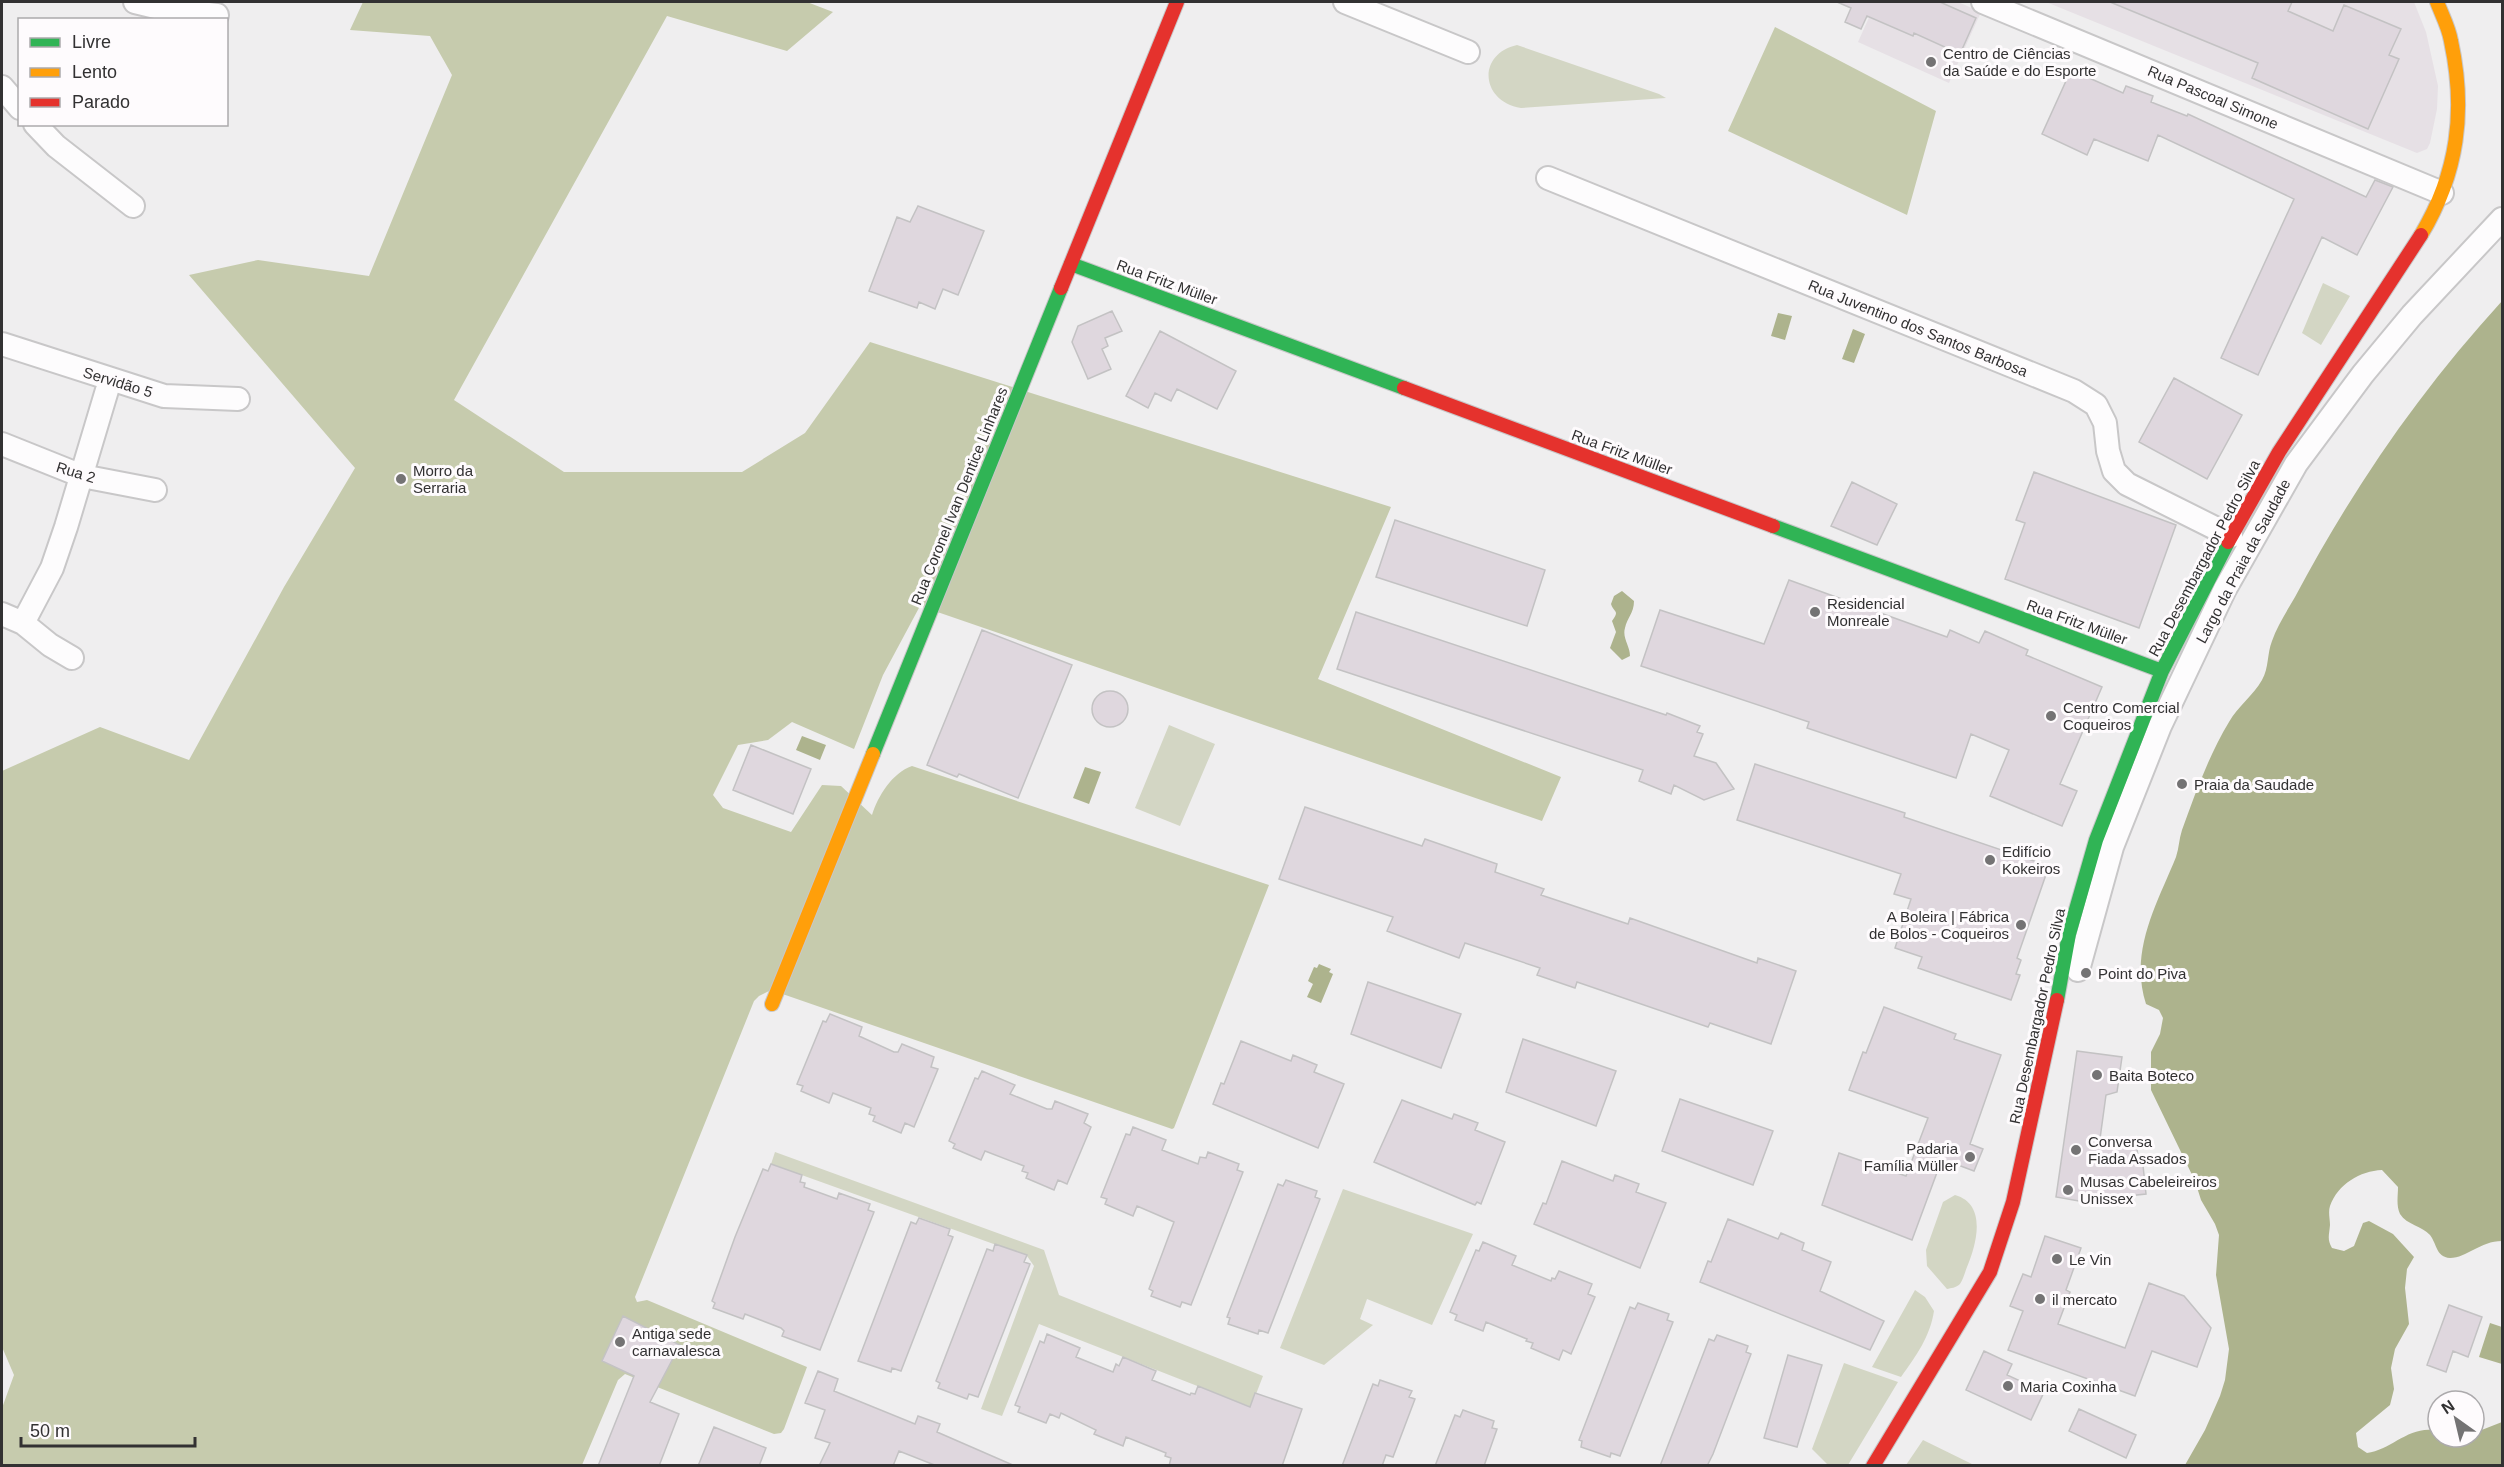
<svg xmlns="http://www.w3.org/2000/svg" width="2504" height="1467" font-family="Helvetica,sans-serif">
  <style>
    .built { fill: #e6e0e5 }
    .green { fill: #d3d6c4 }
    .forest { fill: #c6cbad }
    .water { fill: #adb38d }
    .building { fill: #dfd7de; stroke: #c3c2c3; stroke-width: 1.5 }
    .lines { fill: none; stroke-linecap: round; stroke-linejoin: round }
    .street-casing { stroke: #c8c7c8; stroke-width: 26 }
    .fast-casing { stroke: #c8c7c8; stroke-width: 16 }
    .slow-casing { stroke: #c8c7c8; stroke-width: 16 }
    .jam-casing { stroke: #c8c7c8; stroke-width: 16 }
    .street { stroke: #fdfcfd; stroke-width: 22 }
    .fast { stroke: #30b455; stroke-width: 14 }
    .slow { stroke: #ff9f0a; stroke-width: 14 }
    .jam { stroke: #e5322d; stroke-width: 14 }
    .poi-dot { fill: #747374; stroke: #fefbfd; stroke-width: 2 }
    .labels { text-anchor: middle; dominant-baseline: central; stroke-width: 6; stroke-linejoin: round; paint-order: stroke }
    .poi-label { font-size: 15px; fill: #323132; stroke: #fefbfd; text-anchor: start }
    .street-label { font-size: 15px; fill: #323132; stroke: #fefbfd }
  </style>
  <rect width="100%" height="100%" fill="#efeeef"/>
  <path class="built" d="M1876,2H1958L1981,12L1949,83L1858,42Z
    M2046,2H2414L2426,32L2438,86L2437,109L2430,143L2427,149L2417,153Z"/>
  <path class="green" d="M1517,45L1659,94L1666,98L1521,108C1480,101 1477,54 1517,45Z
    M2323,283L2350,296L2321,345L2302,333Z
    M1169,725L1215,744L1180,826L1135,808Z
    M775,1152L1044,1250L1059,1295L1263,1376L1251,1407L1039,1324L1002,1416L981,1409L1034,1266L1027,1256L771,1164Z
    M1343,1189L1473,1234L1432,1325L1367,1299L1360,1319L1373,1325L1324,1365L1280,1348Z
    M1955,1195C1987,1204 1977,1243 1967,1267C1965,1272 1963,1280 1960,1284C1956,1288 1951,1288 1947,1289L1927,1266L1926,1250L1943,1202Z
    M1915,1290L1925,1297L1934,1311C1930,1337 1916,1356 1901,1377L1872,1367Z
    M1844,1363L1898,1382L1848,1465H1828L1812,1449Z
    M1923,1440L1974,1465H1906Z"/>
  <path class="forest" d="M363,2H807L833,12L787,51L667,16L454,400L564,472H742L805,433L870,342L1391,507L1318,679L1561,777L1542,821L920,606L883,675L854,749L792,722L768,740L738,745L713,795L723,808L791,832L822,785L841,786L872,815C878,796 892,773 912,766L1269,885L1174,1128L1172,1129L771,990L759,996L754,1001L635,1297L637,1302L647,1300L807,1367L784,1429L781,1433L774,1434L625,1374L618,1380L582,1465L2,1466V1408L14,1375L2,1347V771L100,727L189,760L284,587L355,468L189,275L258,260L369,276L452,75L430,36L350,30Z
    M1775,27L1936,111L1907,215L1728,131Z"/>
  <path class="water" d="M2502,301V1241C2480,1241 2467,1258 2450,1258C2436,1257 2437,1244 2430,1235C2422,1226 2407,1225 2400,1214C2396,1206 2398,1195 2398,1187L2382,1170C2360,1171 2338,1184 2330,1206C2328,1212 2330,1219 2330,1225C2329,1236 2327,1239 2332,1248L2344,1251L2354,1246L2363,1223L2369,1221L2393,1234L2414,1257L2407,1269L2405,1288L2409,1324L2395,1349L2391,1368L2394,1389L2390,1405L2356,1433L2358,1447L2367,1453C2392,1450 2410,1424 2438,1431V1437H2474V1433L2502,1422V1465H2185L2205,1430L2220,1396L2225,1380L2229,1349L2216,1275L2219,1235L2215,1224L2201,1200L2195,1181L2151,1090V1052L2160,1034L2163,1018L2159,1010L2146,1004C2129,951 2157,904 2176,857C2179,848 2179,839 2182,830C2195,794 2209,755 2229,722C2238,706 2253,696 2262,680C2269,668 2267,653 2272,641C2277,626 2287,611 2295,597C2353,488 2419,392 2502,301Z
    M1778,313L1792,316L1785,340L1771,336Z
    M1853,329L1865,334L1854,363L1842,359Z
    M1622,591L1634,601C1634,613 1627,618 1625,628C1622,638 1630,646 1630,656L1622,660L1610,648L1616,632L1612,621C1620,610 1614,613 1611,604L1614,596Z
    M802,736L826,745L820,760L796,750Z
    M1085,767L1101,772L1089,804L1073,798Z
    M1319,964L1331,969L1329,972L1333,974L1321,1003L1307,997L1313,984L1308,981L1314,967L1317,968Z
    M2490,1323L2502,1327V1364L2479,1357Z"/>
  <path class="building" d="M1837,2H1940L1976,18L1960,54L1914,33L1913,36L1867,16L1861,29L1845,22L1851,8Z
    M2110,2H2292L2288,11L2333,31L2344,5L2401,29L2389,55L2399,59L2368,129L2252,78L2258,63Z
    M2071,70L2123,93L2126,86L2153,96L2151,102L2187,116L2188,114L2366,197L2375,180L2393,187L2357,255L2322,237L2258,375L2221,358L2294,199L2158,135L2148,161L2094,139L2087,155L2042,134Z
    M918,206L984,231L958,295L943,289L935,309L919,302L917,308L869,291L897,217L910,222Z
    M1112,311L1122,331L1105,338L1108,346L1102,349L1111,369L1088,379L1072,342L1078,326Z
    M1160,331L1236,371L1217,409L1177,389L1171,401L1155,393L1148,408L1126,396Z
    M2174,378L2242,415L2207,479L2139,442Z
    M2034,472L2176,525L2139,628L2005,579L2025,523L2016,520Z
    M1852,482L1897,504L1877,545L1831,526Z
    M1395,520L1545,570L1527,626L1376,577Z
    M1789,580L1947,637L1950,630L1979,643L1985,631L2028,650L2026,655L2102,687L2060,784L2077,791L2062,826L1990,796L2009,750L1971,734L1956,778L1807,728L1809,722L1641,666L1660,610L1764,644Z
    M1356,612L1666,715L1667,713L1700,726L1697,732L1703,734L1694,756L1716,763L1734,789L1704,800L1674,785L1671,794L1639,781L1643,770L1337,669Z
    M982,630L1072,665L1018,798L959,774L957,777L927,765Z
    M1092 709a18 18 0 1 1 36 0a18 18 0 1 1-36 0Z
    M751,745L811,769L793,814L733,790Z
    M1755,764L1905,813L1904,817L2049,866L2017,958L2021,960L2016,974L2020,975L2011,1000L1918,968L1922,957L1895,948L1911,899L1894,894L1901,874L1737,820Z
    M1305,807L1422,846L1425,839L1497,864L1495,872L1544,889L1541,895L1628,924L1630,918L1757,963L1758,958L1796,971L1771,1044L1710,1023L1708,1027L1577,982L1575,988L1537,975L1540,968L1465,943L1459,958L1387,931L1393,917L1279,879Z
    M1368,982L1461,1014L1441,1068L1351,1034Z
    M1884,1007L1956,1034L1954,1039L2001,1055L1970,1144L1983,1149L1974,1171L1942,1159L1912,1240L1822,1205L1839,1153L1906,1176L1928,1118L1849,1090L1863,1052L1866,1053Z
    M830,1014L862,1027L859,1036L894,1052H898L902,1044L934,1057L931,1067L938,1069L914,1127L905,1123L901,1133L873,1121L875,1116L869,1114L871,1108L833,1093L829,1103L801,1091L803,1086L797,1084L823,1021L826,1022Z
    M1523,1039L1616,1071L1596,1126L1506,1092Z
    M1241,1041L1291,1061L1293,1055L1317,1065L1314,1072L1344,1084L1318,1148L1213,1104L1221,1083L1224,1084Z
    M2077,1051L2122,1057L2117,1092L2106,1095L2099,1146L2136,1142L2138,1156H2142L2146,1194L2079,1201L2056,1197Z
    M982,1071L1015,1085L1010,1094L1047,1109H1052L1055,1101L1088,1114L1084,1123L1091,1127L1067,1184L1058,1180L1054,1190L1026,1178L1028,1173L1022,1171L1024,1166L985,1151L981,1160L953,1148L955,1144L949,1141L975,1078L978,1079Z
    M1680,1099L1773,1131L1753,1185L1662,1151Z
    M1402,1100L1452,1119L1454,1114L1478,1123L1475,1130L1505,1142L1481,1204L1477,1202L1475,1205L1374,1162Z
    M1133,1127L1166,1140L1162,1150L1198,1164L1200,1157L1206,1158L1208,1152L1239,1164L1237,1170L1243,1172L1191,1305L1182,1302L1180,1307L1151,1296L1153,1291L1149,1289L1174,1222L1137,1206L1133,1216L1105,1204L1107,1199L1101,1197L1126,1134L1130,1135Z
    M1562,1161L1613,1181L1615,1175L1639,1184L1636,1192L1666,1203L1640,1268L1534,1224L1543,1203L1546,1204Z
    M771,1164L802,1175L800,1182L805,1183L804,1187L837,1199L839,1193L870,1204L868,1210L874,1212L820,1350L782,1336L784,1331L781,1328L745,1314L743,1319L713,1308L715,1303L712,1301L735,1237L763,1169L768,1171Z
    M1286,1180L1317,1191L1315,1197L1320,1199L1268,1333L1259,1330L1258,1334L1228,1324L1230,1318L1227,1317L1278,1184L1283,1186Z
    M919,1218L950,1229L948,1235L953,1237L901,1371L892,1368L891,1372L858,1361L911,1222L916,1224Z
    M1728,1219L1778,1239L1781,1233L1804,1243L1802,1250L1831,1262L1820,1291L1884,1321L1870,1350L1700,1282L1708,1261L1711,1262Z
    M2045,1236L2081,1248L2066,1290L2070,1292L2058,1324L2125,1348L2149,1283L2184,1296L2211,1328L2197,1367L2152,1351L2135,1396L2008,1350L2023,1311L2010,1306L2023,1274L2031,1277Z
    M1483,1242L1516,1256L1512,1265L1551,1281L1552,1278L1555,1279L1559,1271L1592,1284L1588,1294L1595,1297L1571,1354L1563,1350L1559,1360L1531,1348L1533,1343L1526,1341L1527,1339L1486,1322L1483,1331L1455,1320L1457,1315L1450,1312L1476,1250L1479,1251Z
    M995,1244L1027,1255L1024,1262L1030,1264L978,1397L969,1394L967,1399L938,1388L940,1383L936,1381L987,1249L993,1251Z
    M1638,1303L1669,1314L1667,1320L1673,1322L1620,1456L1611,1453L1610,1457L1581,1447L1582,1441L1579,1440L1630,1307L1635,1309Z
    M2449,1305L2482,1317L2468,1357L2453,1351L2446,1372L2427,1365Z
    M623,1316L680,1345L650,1402L679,1414L659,1466H598L634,1376L602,1361Z
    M1047,1334L1080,1348L1076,1357L1113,1372L1116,1364L1119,1366L1123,1357L1156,1371L1152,1380L1190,1395L1191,1393L1195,1394L1198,1386L1250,1407L1255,1393L1302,1409L1282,1466H1169L1171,1458L1165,1456L1166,1453L1126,1437L1123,1446L1094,1434L1096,1430L1061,1413L1059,1418L1050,1414L1046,1423L1018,1412L1020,1407L1015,1405L1040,1341L1044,1343Z
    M1717,1335L1748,1346L1746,1352L1751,1354L1713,1454L1707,1466H1660L1709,1339L1714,1341Z
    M1984,1351L2012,1364L2007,1375L2044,1392L2031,1420L1966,1390Z
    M1788,1355L1822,1365L1797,1447L1764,1438Z
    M818,1371L838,1379L834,1391L915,1424L918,1416L940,1424L937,1432L1015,1466H937L899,1451L893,1466H819L830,1443L815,1438L825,1410L805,1403Z
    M1380,1380L1412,1391L1409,1397L1415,1399L1393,1457L1386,1455L1382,1466H1342L1373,1384L1378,1386Z
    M2079,1409L2136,1435L2126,1458L2069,1431Z
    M1463,1410L1494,1421L1492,1428L1497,1429L1484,1466H1435L1455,1415L1460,1417Z
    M714,1427L766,1448L759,1466H698Z"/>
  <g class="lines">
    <defs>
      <path id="street" d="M135,2L164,9L217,15
        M1345,2L1468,52
        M1983,2L2442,193
        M2,87L20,108
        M35,124L56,146L133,206
        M1548,178L2074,391L2096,405L2105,423L2108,451L2114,471L2127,484L2231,536
        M2,344L164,396L238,399
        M2,444L82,476L155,490
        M2,614L23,623L50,645L72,658
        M23,623L52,568L66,527L110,380
        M2078,970L2112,847L2160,726L2225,589L2296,464L2363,374L2412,315L2502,219"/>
      <path id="fast" d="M1071,264L1404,388
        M1773,526L2162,671
        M873,754L1061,288
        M2057,1000L2069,934L2096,840L2162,671L2228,542"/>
      <path id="slow" d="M2421,235C2458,173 2466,111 2451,41C2449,28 2442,15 2437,2
        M772,1004L873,754"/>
      <path id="jam" d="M1061,288L1177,2
        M1404,388L1773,526
        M2228,542L2279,452L2421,235
        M1873,1466L1990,1272L2013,1202L2057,1000"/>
    </defs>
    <use href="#street" class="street-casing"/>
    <use href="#fast" class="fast-casing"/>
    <use href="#slow" class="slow-casing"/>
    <use href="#jam" class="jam-casing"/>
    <use href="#street" class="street"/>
    <use href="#fast" class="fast"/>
    <use href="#slow" class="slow"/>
    <use href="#jam" class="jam"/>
  </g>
  <g class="poi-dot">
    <circle cx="1931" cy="62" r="6"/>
    <circle cx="401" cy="479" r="6"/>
    <circle cx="1815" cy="612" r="6"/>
    <circle cx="2051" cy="716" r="6"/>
    <circle cx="2182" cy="784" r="6"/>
    <circle cx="1990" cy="860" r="6"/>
    <circle cx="2021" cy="925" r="6"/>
    <circle cx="2086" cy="973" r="6"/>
    <circle cx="2097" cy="1075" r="6"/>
    <circle cx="2076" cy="1150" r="6"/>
    <circle cx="1970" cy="1157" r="6"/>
    <circle cx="2068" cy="1190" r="6"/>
    <circle cx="2057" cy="1259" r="6"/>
    <circle cx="2040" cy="1299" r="6"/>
    <circle cx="620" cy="1342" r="6"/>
    <circle cx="2008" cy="1386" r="6"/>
  </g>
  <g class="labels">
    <g class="poi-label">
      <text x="1943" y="53">Centro de Ciências<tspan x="1943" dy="17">da Saúde e do Esporte</tspan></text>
      <text x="413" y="470">Morro da<tspan x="413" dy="17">Serraria</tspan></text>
      <text x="1827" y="603">Residencial<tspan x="1827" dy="17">Monreale</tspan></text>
      <text x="2063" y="707">Centro Comercial<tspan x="2063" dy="17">Coqueiros</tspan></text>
      <text x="2194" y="784">Praia da Saudade</text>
      <text x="2002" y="851">Edifício<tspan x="2002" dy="17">Kokeiros</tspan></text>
      <text x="2009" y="916" text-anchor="end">A Boleira | Fábrica<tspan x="2009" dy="17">de Bolos - Coqueiros</tspan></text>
      <text x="2098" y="973">Point do Piva</text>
      <text x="2109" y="1075">Baita Boteco</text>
      <text x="2088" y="1141">Conversa<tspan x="2088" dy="17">Fiada Assados</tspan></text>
      <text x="1958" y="1148" text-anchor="end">Padaria<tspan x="1958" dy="17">Família Müller</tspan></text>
      <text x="2080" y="1181">Musas Cabeleireiros<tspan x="2080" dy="17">Unissex</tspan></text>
      <text x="2069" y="1259">Le Vin</text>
      <text x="2052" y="1299">il mercato</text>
      <text x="632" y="1333">Antiga sede<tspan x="632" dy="17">carnavalesca</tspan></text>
      <text x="2020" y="1386">Maria Coxinha</text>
    </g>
    <g class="street-label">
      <text transform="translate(2213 97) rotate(23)">Rua Pascoal Simone</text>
      <text transform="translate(1167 282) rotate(20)">Rua Fritz Müller</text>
      <text transform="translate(1918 328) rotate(22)">Rua Juventino dos Santos Barbosa</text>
      <text transform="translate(118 382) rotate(17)">Servidão 5</text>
      <text transform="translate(1622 452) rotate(20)">Rua Fritz Müller</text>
      <text transform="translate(76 472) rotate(17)">Rua 2</text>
      <text transform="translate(959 496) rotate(-68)">Rua Coronel Ivan Dentice Linhares</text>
      <text transform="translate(2204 558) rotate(-62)">Rua Desembargador Pedro Silva</text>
      <text transform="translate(2243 561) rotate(-62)">Largo da Praia da Saudade</text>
      <text transform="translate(2077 622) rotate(20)">Rua Fritz Müller</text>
      <text transform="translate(2037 1016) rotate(-78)">Rua Desembargador Pedro Silva</text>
    </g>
  </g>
  <rect width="2504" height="1467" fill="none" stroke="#323132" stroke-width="6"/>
  <rect x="18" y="18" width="210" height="108" fill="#fefbfd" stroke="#acaaac" stroke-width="1.5"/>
  <rect x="30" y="38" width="30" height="9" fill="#30b455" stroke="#acaaac" stroke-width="1.5"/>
  <text x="72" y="48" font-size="18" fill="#323132">Livre</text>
  <rect x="30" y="68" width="30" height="9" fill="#ff9f0a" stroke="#acaaac" stroke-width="1.5"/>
  <text x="72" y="78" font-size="18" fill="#323132">Lento</text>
  <rect x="30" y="98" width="30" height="9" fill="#e5322d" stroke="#acaaac" stroke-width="1.5"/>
  <text x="72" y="108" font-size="18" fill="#323132">Parado</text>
  <g transform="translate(2456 1419) rotate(326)"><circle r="28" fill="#fefbfd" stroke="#acaaac" stroke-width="1.5"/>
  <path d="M0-4.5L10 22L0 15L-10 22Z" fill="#747374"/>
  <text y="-9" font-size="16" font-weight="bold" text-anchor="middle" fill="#323132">N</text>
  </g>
  <path d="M21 1437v9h174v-9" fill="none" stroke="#323132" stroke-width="3"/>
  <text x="30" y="1437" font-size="18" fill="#323132" stroke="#fefbfd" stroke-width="4.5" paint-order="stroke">50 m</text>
</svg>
